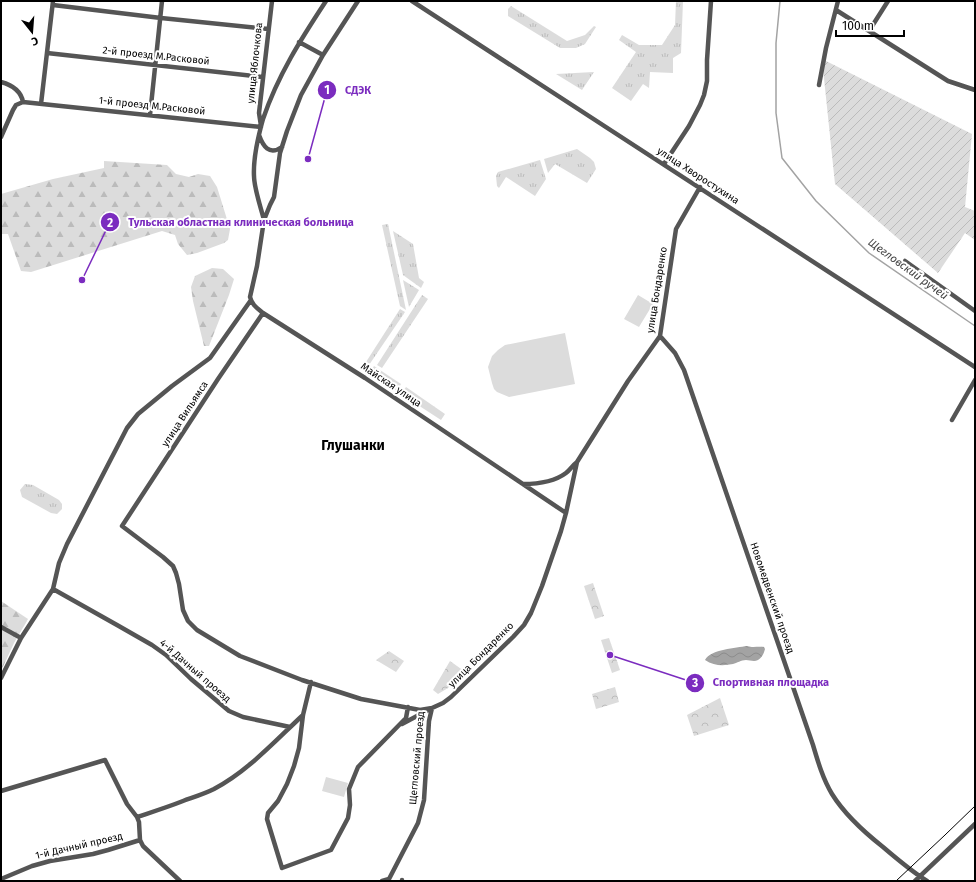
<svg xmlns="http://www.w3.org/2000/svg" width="976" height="882" font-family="'Fira Sans',sans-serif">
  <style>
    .grass { fill: url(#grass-tufts) }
    .forest { fill: url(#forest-firs) }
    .park { fill: url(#park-crowns) }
    .garden { fill: url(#garden-furrows) }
    .pitch { fill: #dcdcdc }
    .water { fill: url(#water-waves) }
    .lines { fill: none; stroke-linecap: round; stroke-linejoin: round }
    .stream { stroke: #a3a3a3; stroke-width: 1.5 }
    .minor { stroke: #555; stroke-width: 4.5 }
    .tram { stroke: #000; stroke-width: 1 }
    .labels { text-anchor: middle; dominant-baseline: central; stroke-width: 4; stroke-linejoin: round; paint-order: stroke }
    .street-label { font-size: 10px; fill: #000; stroke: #fff }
    .water-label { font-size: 11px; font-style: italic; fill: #444; stroke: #fff }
    .district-label { font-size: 14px; font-weight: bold; fill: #000; stroke: #fff }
    .leader { fill: none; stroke: #7b2cbf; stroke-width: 1.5 }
    .callout-dot { fill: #7b2cbf; stroke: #fff; stroke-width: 1.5 }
    .mark-label { font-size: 12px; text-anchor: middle; font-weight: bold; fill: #fff }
    .callout-label { font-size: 11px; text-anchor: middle; font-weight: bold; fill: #7b2cbf; stroke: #fff; stroke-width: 4; stroke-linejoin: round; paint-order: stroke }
  </style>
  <defs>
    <pattern id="grass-tufts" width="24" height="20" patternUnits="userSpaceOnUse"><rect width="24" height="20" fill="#dcdcdc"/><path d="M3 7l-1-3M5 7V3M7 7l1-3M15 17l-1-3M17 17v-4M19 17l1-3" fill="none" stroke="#bbb"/></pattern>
    <pattern id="forest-firs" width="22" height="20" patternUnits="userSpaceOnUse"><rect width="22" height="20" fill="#dcdcdc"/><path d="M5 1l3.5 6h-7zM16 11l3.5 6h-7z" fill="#bbb"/></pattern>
    <pattern id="park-crowns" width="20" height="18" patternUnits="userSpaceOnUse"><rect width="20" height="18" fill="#dcdcdc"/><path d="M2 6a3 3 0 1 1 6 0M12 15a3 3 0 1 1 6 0" fill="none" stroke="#bbb"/></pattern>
    <pattern id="garden-furrows" width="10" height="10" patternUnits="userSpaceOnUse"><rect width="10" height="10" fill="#dcdcdc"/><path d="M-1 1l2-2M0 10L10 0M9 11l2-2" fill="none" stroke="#bbb"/></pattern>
    <pattern id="water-waves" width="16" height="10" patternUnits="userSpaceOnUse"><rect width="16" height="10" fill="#a3a3a3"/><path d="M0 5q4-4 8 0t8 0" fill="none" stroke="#8b8b8b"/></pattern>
  </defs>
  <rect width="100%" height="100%" fill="#fff"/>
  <path class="grass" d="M676,1H683L681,53L673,58V73L650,72L649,88L643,84L631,101L612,88L636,52L619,40L622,35L639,45H662L675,25Z
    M511,6L567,41L585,35L594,26L596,27L585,44L576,48H560L508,16V9Z
    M594,72L582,90L556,74Z
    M577,149L590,158L594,162L596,169L587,183L555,164L548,173L544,159Z
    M540,160L546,179L535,196L506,177L499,188L497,186L496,176L498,172Z
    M388,224L406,310L400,306L382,225Z
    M393,231L413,244L419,278L424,282L421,288L403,275Z
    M403,280L419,290L409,307Z
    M422,295L428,299L382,368L377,365Z
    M400,309L405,312L369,365L366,362Z
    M374,366L401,384L397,391L370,373Z
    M406,387L445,414L441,420L401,394Z
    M25,484L33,485L59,500L62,504V509L57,514L51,513L22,497L20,490Z"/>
  <path class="forest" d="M104,161L167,165L176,174L189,177L198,174L210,176L217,187L230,229L228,240L224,243L197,253L187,255L178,244L175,235L162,231L31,272L21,271L8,234H1V194L53,179L104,168Z
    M212,268L223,269L234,279L229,295L209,346H204L193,301L191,287L195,276Z
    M1,601L28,619L14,643L1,671Z"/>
  <path class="park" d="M593,583L604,616L595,619L584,586Z
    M609,638L620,670L612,673L601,640Z
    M389,651L404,661L396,672L376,660Z
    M450,661L464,671L448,688L438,694L433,690Z
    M615,687L619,702L596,709L592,694Z
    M720,698L729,725L694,736L687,715Z"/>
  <path class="garden" d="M822,59L972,134L965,207L975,211V240L965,233L938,273L835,184Z"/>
  <path class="pitch" d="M638,295L653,304L639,327L624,319Z
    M565,333L575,384L509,397L497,392L494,389L492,383L488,367L492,356L498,350L505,345Z
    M326,777L348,783L344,797L322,791Z"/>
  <path class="water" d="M747,646C753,648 758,646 764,647L765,649C764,653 762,658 758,660C754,662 750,660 746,660C741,660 737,663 733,664C723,666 714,666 705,660C711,649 736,648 747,646Z"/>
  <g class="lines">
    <path class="stream" d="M780,1L776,43V113L782,158L816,201L869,253L975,326"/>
    <path class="minor" d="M358,1L323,55L301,95L287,131L280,153L274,197L270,205L264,220L257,266L250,297C252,305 257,308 263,313L365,378L566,513
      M412,1C599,123 787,245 975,367
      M53,5L161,18L268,29
      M836,10L948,81L975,90
      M869,31L888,1
      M299,42L323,55
      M47,53L262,77
      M1,82C12,85 21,91 23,102
      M819,85L826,48L838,1
      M41,104L53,1
      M150,115L162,1
      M261,126L259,113L272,1
      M259,135C263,146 269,156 282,147
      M1,137L13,110L16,105L23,102L261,127
      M664,164L689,126L700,105L704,95L707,81V60L711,1
      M264,220C261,208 254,188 254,176C253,157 258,137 263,119C278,75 301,39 326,1
      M905,261L975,311
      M263,313L218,379L122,526L163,557L173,566L176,573L179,584L183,610L188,621L197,630L240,656L302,680L361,699L420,710L432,708L443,703L451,697L513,637L524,625L531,613L542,586L561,531L566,513L577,462L628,381L660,336L676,229L700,187
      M660,336L675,353L684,370L813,745C818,762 823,779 832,794C845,815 864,832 883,847C897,859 911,871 927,881
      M952,420L975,380
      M523,484C538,484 554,482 566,473C570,470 573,465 577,462
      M53,589L117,625L152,645L166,655L191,679L229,711L243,717L290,727
      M1,627L21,638
      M1,678L21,638L53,589L59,563L67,544L127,428L138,414L172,386L210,358L251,300
      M311,682L303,715L299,748L294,766L287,784L278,801L268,813L267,819L282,868L331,850L348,818L350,805L349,789L358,767L406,718L408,707
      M1,791L105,760L127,804L137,817L139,822L140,840L143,846L180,881
      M137,817C152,812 168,807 183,801C194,797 204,794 214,789C248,771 275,741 303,715
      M1,879L32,866L50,861L93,854L108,850L140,840
      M402,880V881
      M382,881L389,879L418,823L424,800L429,721L432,708L402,724
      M915,881L975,824"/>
    <path class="tram" d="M896,881L945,835L975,806"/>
  </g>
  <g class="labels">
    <g class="street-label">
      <text transform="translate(156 56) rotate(6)">2-й проезд М.Расковой</text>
      <text transform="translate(255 63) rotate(-84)">улица Яблочкова</text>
      <text transform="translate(152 106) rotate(6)">1-й проезд М.Расковой</text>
      <text transform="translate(698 176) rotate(33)">улица Хворостухина</text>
      <text transform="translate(657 290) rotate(-81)">улица Бондаренко</text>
      <text transform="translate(391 385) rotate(34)">Майская улица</text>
      <text transform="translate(185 414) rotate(-57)">улица Вильямса</text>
      <text transform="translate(772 598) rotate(71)">Новомедвенский проезд</text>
      <text transform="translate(481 655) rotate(-45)">улица Бондаренко</text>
      <text transform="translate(195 671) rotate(41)">4-й Дачный проезд</text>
      <text transform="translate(417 758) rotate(-85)">Щегловский проезд</text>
      <text transform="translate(79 846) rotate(-13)">1-й Дачный проезд</text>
    </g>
    <g class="water-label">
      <text transform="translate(908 269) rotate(36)">Щегловский ручей</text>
    </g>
    <g class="district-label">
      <text x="353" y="445">Глушанки</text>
    </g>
  </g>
  <path class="leader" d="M308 159L327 90M82 280L110 222M610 655L695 683"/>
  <g class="callout-dot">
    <circle cx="308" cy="159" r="4"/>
    <circle cx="82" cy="280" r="4"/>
    <circle cx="610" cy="655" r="4"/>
    <circle cx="327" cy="90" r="10"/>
    <circle cx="110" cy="222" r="10"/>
    <circle cx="695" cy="683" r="10"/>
  </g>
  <g class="mark-label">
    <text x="327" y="94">1</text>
    <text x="110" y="227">2</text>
    <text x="695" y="687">3</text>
  </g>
  <g class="callout-label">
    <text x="358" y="94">СДЭК</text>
    <text x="241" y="226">Тульская областная клиническая больница</text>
    <text x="771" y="686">Спортивная площадка</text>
  </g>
  <rect width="976" height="882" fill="none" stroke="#000000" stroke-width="4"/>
  <g transform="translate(32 32) rotate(163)" stroke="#ffffff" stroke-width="3" paint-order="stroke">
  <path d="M0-3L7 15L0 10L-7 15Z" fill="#000000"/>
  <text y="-6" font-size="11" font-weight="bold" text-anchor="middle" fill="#000000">С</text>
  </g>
  <path d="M836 30v6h68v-6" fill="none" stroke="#000000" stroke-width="2"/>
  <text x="842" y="30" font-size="12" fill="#000000" stroke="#ffffff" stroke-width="3" paint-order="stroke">100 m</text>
</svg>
